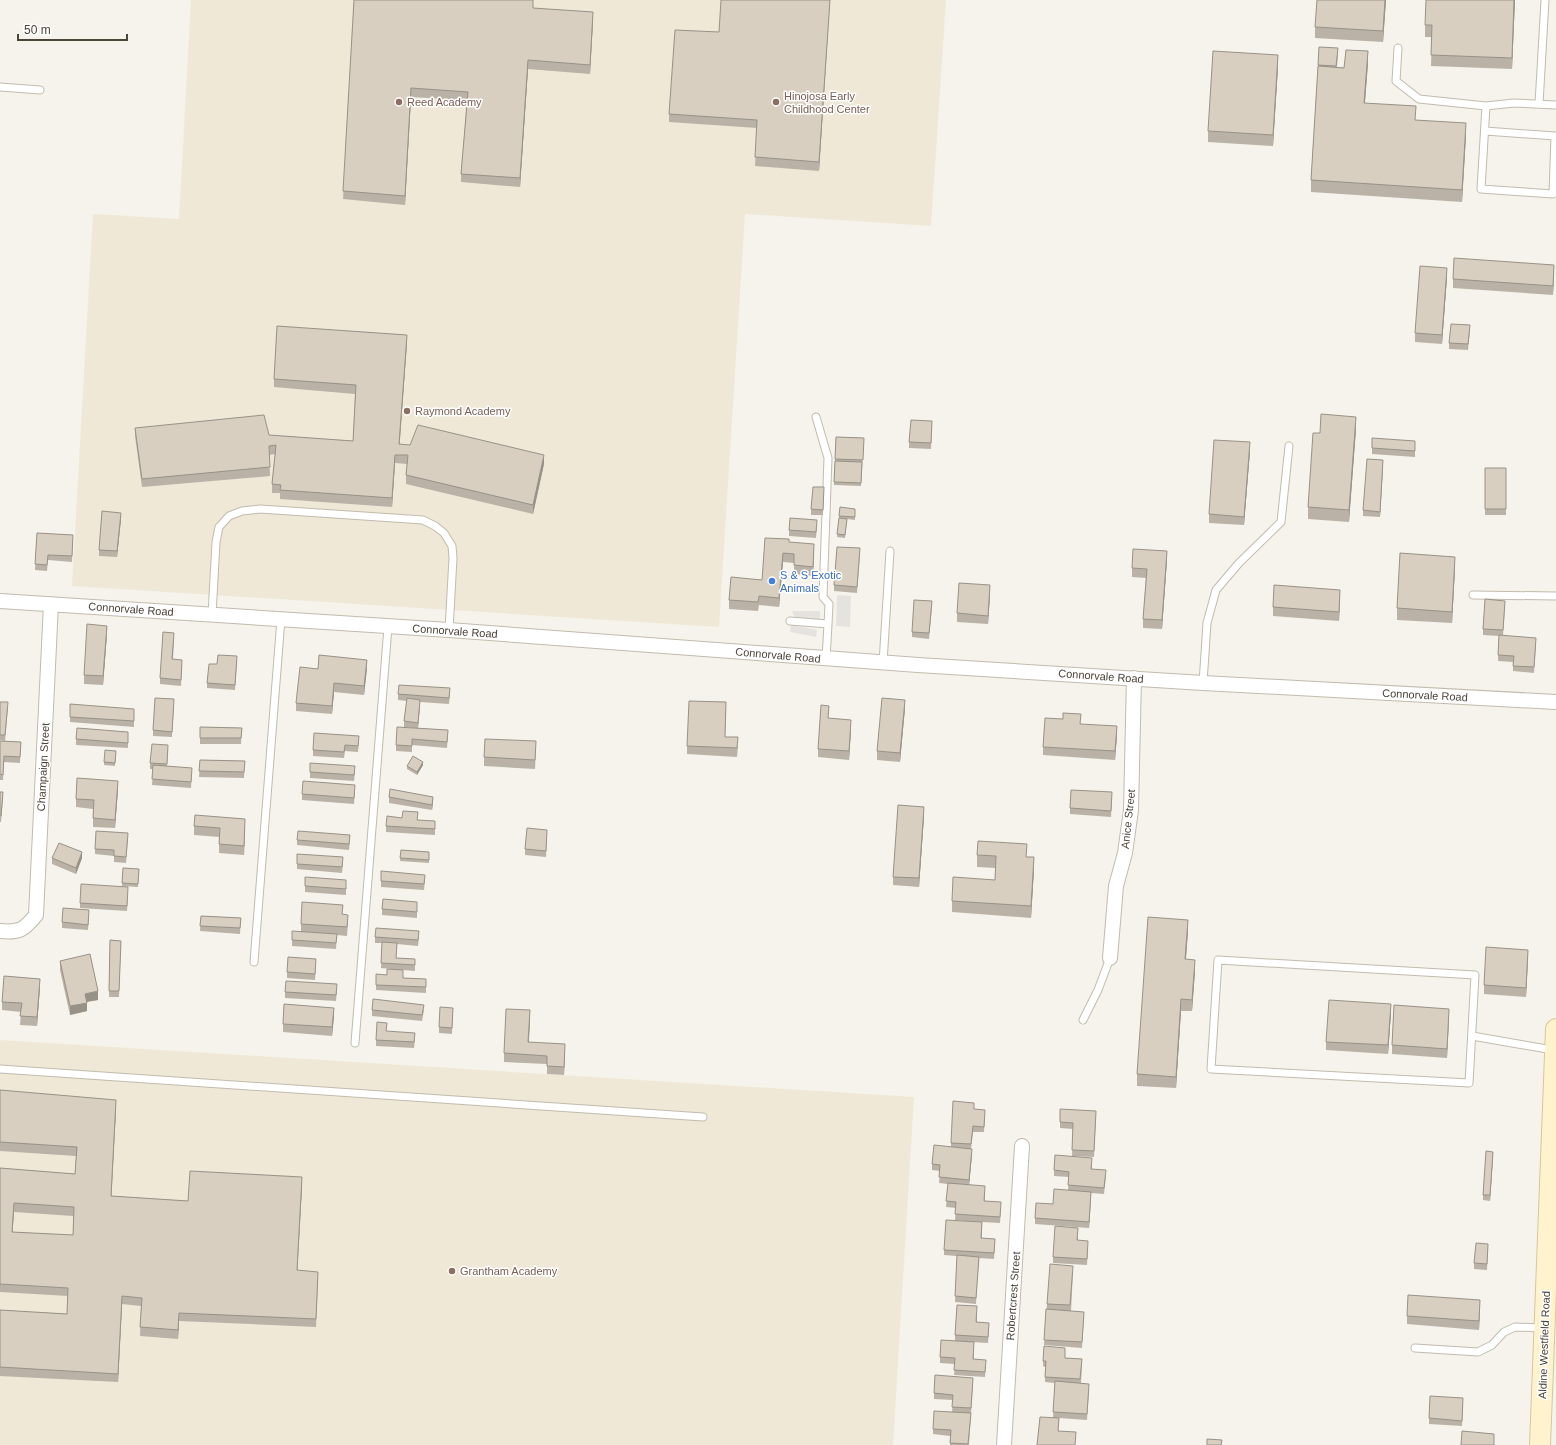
<svg xmlns="http://www.w3.org/2000/svg" width="1556" height="1445" font-family="Helvetica,sans-serif">
  <style>
    .education { fill: #efe8d6 }
    .parking { fill: #e5e3e0 }
    .lines { fill: none; stroke-linecap: round; stroke-linejoin: round }
    .service-casing { stroke: #c2bbae; stroke-width: 9 }
    .minor-casing { stroke: #c2bbae; stroke-width: 16 }
    .secondary-casing { stroke: #d6c79b; stroke-width: 22 }
    .service { stroke: #fff; stroke-width: 7 }
    .minor { stroke: #fff; stroke-width: 14 }
    .secondary { stroke: #fff3cd; stroke-width: 20 }
    .wall { fill: #bab2a6; fill-rule: evenodd }
    .shaded-wall { fill: #979187 }
    .building { fill: #d8cfc1; stroke: #979187; fill-rule: evenodd }
    .education-dot { fill: #8d6e63; stroke: #fff; stroke-width: 1.5 }
    .shop-dot { fill: #3f7fe0; stroke: #fff; stroke-width: 1.5 }
    .labels { text-anchor: middle; dominant-baseline: central; stroke-width: 3; stroke-linejoin: round; paint-order: stroke }
    .education-label { font-size: 11px; fill: #785e54; stroke: #fff; text-anchor: start }
    .shop-label { font-size: 11px; fill: #366cbe; stroke: #fff; text-anchor: start }
    .street-label { font-size: 11px; fill: #4b4439; stroke: #fff }
  </style>
  <rect width="100%" height="100%" fill="#f6f3ec"/>
  <path class="education" d="M191,0H946L931,226L745,214L719,627L72,586L93,214L179,219Z
    M0,1040L914,1097L893,1445H0Z"/>
  <path class="parking" d="M837,595L851,596L850,627L836,626Z
    M792,611H820V621H796Z
    M791,625L817,630L816,637L790,632Z"/>
  <g class="lines">
    <defs>
      <path id="service" d="M1398,48L1396,81L1419,99L1486,106
        M0,87L40,90
        M1539,104L1545,0
        M1485,131L1555,136L1553,194L1481,189L1486,106L1514,103L1556,105
        M816,417L828,458L823,597L829,604L828,624
        M1473,595L1556,596
        M212,615L216,542L219,527L229,516L242,511L260,509L423,520L435,526L444,533L452,546L453,558L449,630
        M790,621L828,624L826,659
        M883,663L890,551
        M1203,683L1207,623L1216,590L1239,563L1281,522L1289,446
        M1218,960L1475,975L1469,1083L1211,1069Z
        M254,962L281,619
        M1083,1020L1098,990L1110,958
        M1472,1036L1553,1050
        M355,1043L388,627
        M0,1069L703,1117
        M1415,1348L1478,1352L1492,1345L1504,1332L1515,1327L1542,1328"/>
      <path id="minor" d="M0,601L449,630L918,665L1203,683L1556,702
        M0,931C19,933 24,930 36,915L51,604
        M1110,958L1116,886L1125,853L1131,810L1134,678
        M1004,1445L1022,1146"/>
      <path id="secondary" d="M1540,1445L1556,1029"/>
    </defs>
    <use href="#service" class="service-casing"/>
    <use href="#minor" class="minor-casing"/>
    <use href="#secondary" class="secondary-casing"/>
    <use href="#service" class="service"/>
    <use href="#minor" class="minor"/>
    <use href="#secondary" class="secondary"/>
  </g>
  <path class="wall" d="M354,0L533,8L593,20L590,74L528,69L520,187L461,182V174L467,100L411,97L405,205L343,199Z
    M830,0L819,171L755,166L757,128L669,122V114L719,32Z
    M1386,0L1383,42L1315,38V27Z
    M1515,0L1512,69L1431,66L1432,37H1425V25Z
    M1338,54L1337,67L1344,68L1368,63L1365,103L1416,120L1466,135L1462,202L1311,192V180L1318,65Z
    M1278,67L1273,146L1208,142V131Z
    M1554,273L1553,295L1453,288V279Z
    M1447,277L1442,344L1415,342V333Z
    M1470,331L1468,350L1449,349V343Z
    M407,343L399,444L544,464L533,514L406,484V475L407,464L395,463L392,507L280,499V493H272V484L275,454L269,455L270,476L142,487L135,436V428L269,435L353,441L355,394L274,387V379Z
    M932,427L931,449L909,448V442Z
    M1356,429L1349,522L1308,519V507L1320,433Z
    M836,437L864,438L861,486L834,485Z
    M1415,447V457L1372,454V448Z
    M1250,451L1244,525L1209,523V514Z
    M1383,466L1380,517L1363,516V510Z
    M1485,468H1506V515H1485Z
    M824,493L823,515H811V509Z
    M840,507L855,512V520L847,519L845,538L837,537Z
    M121,519L117,557L99,556V550Z
    M817,526L816,538L789,536V530Z
    M37,533L73,541L72,562L48,560L47,571L35,570Z
    M789,542L814,553L813,576L794,574V563L783,562L779,607L759,605L758,611L729,609V600L762,580Z
    M860,554L857,593L834,591V585Z
    M1167,560L1162,629L1143,628V619L1146,578L1132,577V568Z
    M1455,568L1452,623L1397,620V608Z
    M990,594L988,624L957,622V613Z
    M1340,598L1339,621L1273,616V607Z
    M1505,606L1503,636L1536,644L1534,673L1513,671V662L1498,661L1499,636L1483,635V629Z
    M932,607L929,639L912,637V632Z
    M107,634L103,685L84,684V675Z
    M174,639L173,659L182,666L181,686L160,684V678Z
    M237,662L235,690L207,688V683L217,664Z
    M367,668L364,695L334,692L332,714L296,711V703L318,669Z
    M398,694H450L449,704L420,702L418,728L448,736L447,748L412,745V752L396,751V745L414,728L404,727V721L407,701L398,700Z
    M0,702L8,708L5,741L0,740Z
    M174,705L172,737L153,736V730Z
    M905,708L900,762L877,760V751Z
    M726,711L725,737L738,746L737,757L687,754V746Z
    M134,714V727L70,722V717Z
    M829,719L851,729L849,760L818,757V749Z
    M1080,724L1117,735L1115,760L1043,755V747Z
    M200,727L242,728L241,744H200Z
    M128,738V748L76,745V739Z
    M0,741L21,742L20,763L4,762L3,780H0Z
    M359,742L358,752L345,751L344,758L313,756V750Z
    M536,750L535,769L484,766V757Z
    M168,751L167,766L192,774L191,788L152,785L153,769H150V763Z
    M116,754L115,766L104,765V762Z
    M200,760L245,761L244,778L199,777Z
    M423,765L417,775L407,769V766Z
    M310,772H355L354,781L310,778Z
    M118,789L115,828L93,827V809L76,807V799Z
    M355,791L354,804L302,800V794Z
    M0,792L3,798L1,822H0Z
    M389,797L433,802L432,810L389,803Z
    M1112,798L1111,817L1070,814V808Z
    M924,816L919,887L893,885V877Z
    M402,818L417,820L435,827V835L386,832V826Z
    M194,826L245,827L244,855L219,853V837L194,835Z
    M547,835L546,857L525,855V849Z
    M128,839L126,863L114,862V856L95,854V849Z
    M297,840L350,841L349,850L297,845Z
    M401,850L429,852V863L400,861Z
    M977,855L1027,857L1034,869L1031,918L952,912V901L995,880L996,868L977,867Z
    M52,858H82L76,874L52,864Z
    M343,863L342,873L297,869V864Z
    M123,868L139,869L138,887L122,886Z
    M425,880L424,890L381,887V881Z
    M305,886H346V895L305,892Z
    M128,893L127,911L80,908V903Z
    M417,908V918L382,915V909Z
    M343,914L348,923L347,936L337,935L336,949L292,946V940L301,931V924Z
    M89,916L88,930L62,928V922Z
    M201,916L241,918L240,934L200,931Z
    M1188,931L1186,959L1195,971L1192,1011H1181L1176,1088L1137,1086V1074Z
    M375,937H419L418,946L397,944L396,958L415,959V971L403,970V978L426,979V993L376,990V974L387,975L402,970L381,968L382,943H375Z
    M110,940L121,941L119,997H109Z
    M1528,958L1526,997L1484,994V985Z
    M60,961L98,1000L87,1002V1011L70,1015L60,970Z
    M316,965L315,980L287,978V972Z
    M40,987L37,1026L20,1025L21,1012L2,1010V1002Z
    M337,990L336,1001L285,998V992Z
    M372,1010H424L422,1021L372,1016Z
    M1391,1013L1388,1054L1326,1050V1042Z
    M453,1014L452,1034L439,1033V1027Z
    M334,1016L332,1036L283,1032V1024Z
    M1449,1017L1447,1058L1392,1054V1045Z
    M530,1019L529,1042L565,1053L564,1075L547,1074V1064L504,1062V1053Z
    M387,1032L415,1039L414,1048L376,1046V1040Z
    M0,1090L116,1109L111,1196L188,1201L302,1186L297,1270L318,1281L316,1327L179,1321L178,1339L140,1336L141,1306L122,1304L118,1382L0,1376V1310L67,1314L68,1296L0,1292V1168L75,1174L76,1156L0,1151ZM14,1212L73,1216V1235L12,1232Z
    M974,1109L985,1116L984,1132H973L971,1149L972,1154L969,1185L985,1192V1201L1001,1208L1000,1223L982,1222V1238L995,1245L994,1259L979,1258L976,1304L955,1302L957,1256L944,1255V1250L979,1222L955,1220L956,1208L946,1207L948,1184L939,1183L940,1171L932,1170V1164L951,1147V1143Z
    M1096,1117L1094,1157L1072,1156L1073,1129L1060,1128V1122Z
    M1493,1157L1490,1201L1483,1200V1195Z
    M1092,1164V1169L1106,1176L1104,1194L1091,1193L1089,1228L1035,1224V1218L1053,1204L1068,1190L1069,1177L1054,1176V1170Z
    M1078,1234V1240L1088,1247L1087,1265L1053,1263V1257Z
    M1488,1249L1487,1270L1474,1269V1263Z
    M1073,1272L1071,1311L1084,1317L1082,1348L1044,1345L1047,1304Z
    M1480,1308L1479,1330L1407,1324V1316Z
    M977,1312V1322L989,1328L988,1343L955,1341V1335Z
    M974,1348V1359L986,1366L985,1377L954,1375L955,1364L940,1363V1357Z
    M1065,1358L1082,1365L1081,1383L1089,1390L1087,1420L1059,1418L1058,1431L1076,1438L1037,1445L1053,1418L1055,1383L1045,1382V1367L1043,1366V1361Z
    M973,1384L969,1445H950V1436L933,1434V1429L952,1412L953,1400L934,1399V1393Z
    M1463,1404L1462,1426L1429,1424V1418Z"/>
  <path class="shaded-wall" d="M830,0L819,171V162Z
    M1385,0H1386L1383,42V31Z
    M1514,0H1515L1512,69V58Z
    M593,12V20L590,74V65Z
    M1368,51V63L1364,114V103Z
    M1278,55V67L1273,146V135Z
    M528,60V69L520,187V178Z
    M411,88V97L405,205V196Z
    M1466,123V135L1462,202V190Z
    M1554,265V273L1553,295V286Z
    M1447,268V277L1442,344V335Z
    M407,335V343L399,453V444Z
    M1356,417V429L1349,522V510Z
    M1250,442V451L1244,525V517Z
    M395,455V463L392,507V498Z
    M544,455V464L533,514V505Z
    M1383,460V466L1380,517V512Z
    M121,513V519L117,557V551Z
    M814,544V553L813,576V567Z
    M1167,551V560L1162,629V620Z
    M783,553V562L779,607V598Z
    M1455,557V568L1452,623V612Z
    M990,585V594L988,624V616Z
    M1340,590V598L1339,621V612Z
    M107,626V634L103,685V676Z
    M367,660V668L364,695V686Z
    M334,683V692L332,714V706Z
    M420,700V706L418,728V723Z
    M905,700V708L900,762V753Z
    M851,720V729L849,760V751Z
    M1117,726V735L1115,760V751Z
    M423,762V765L417,775V772Z
    M118,781V789L115,828V820Z
    M433,797V802L432,810V805Z
    M924,807V816L919,887V878Z
    M245,819V827L244,855V846Z
    M82,852V858L76,874V868Z
    M1034,857V869L1031,918V906Z
    M1188,920V931L1185,970V959Z
    M1528,950V958L1526,997V988Z
    M1195,960V971L1192,1011V1000Z
    M40,979V987L37,1026V1017Z
    M98,991V1000L85,1002V994Z
    M1181,999V1011L1176,1088V1077Z
    M87,1003V1011L70,1015V1006Z
    M1391,1004V1013L1388,1054V1045Z
    M334,1008V1016L332,1036V1027Z
    M1449,1009V1017L1447,1058V1049Z
    M530,1010V1019L528,1051V1042Z
    M565,1044V1053L564,1075V1067Z
    M116,1100V1109L111,1205V1196Z
    M972,1149V1154L969,1186V1180Z
    M1493,1152V1157L1490,1201V1195Z
    M302,1177V1186L297,1278V1270Z
    M1091,1192V1198L1089,1228V1222Z
    M14,1203V1212L12,1240V1232Z
    M122,1296V1304L118,1382V1374Z
    M1480,1300V1308L1479,1330V1321Z
    M179,1313V1321L178,1339V1330Z"/>
  <path class="building" d="M354,0H533V8L593,12L590,65L528,60L520,178L461,174L468,92L411,88L405,196L343,191Z
    M721,0H830L819,162L755,157L757,120L669,114L675,30L719,32Z
    M1317,0H1385L1383,31L1315,27Z
    M1426,0H1514L1512,58L1431,55L1432,25H1425Z
    M1319,47L1338,48L1336,66L1318,65Z
    M1346,50L1368,51L1364,103L1416,106L1415,120L1466,123L1462,190L1311,180L1318,66L1344,68Z
    M1213,51L1278,55L1273,135L1208,131Z
    M1454,258L1554,265L1553,286L1453,279Z
    M1420,266L1447,268L1442,335L1415,333Z
    M1451,324L1470,325L1468,344L1449,343Z
    M277,326L407,335L399,444L410,445L418,425L544,455L533,505L406,475L408,455H395L392,498L280,490L281,485L272,484L276,445L269,446L270,467L142,479L135,428L264,415L269,435L353,441L356,385L274,379Z
    M1321,414L1356,417L1349,510L1308,507L1313,433H1320Z
    M911,420L932,421L931,443L909,442Z
    M836,437L864,438L863,460L835,459Z
    M1372,438L1415,441V451L1372,448Z
    M1214,440L1250,442L1244,517L1209,514Z
    M1367,459L1383,460L1380,512L1363,510Z
    M835,461L862,462L861,483L834,482Z
    M1485,468H1506V509H1485Z
    M813,487H824L823,510L811,509Z
    M840,507L855,509V517L839,516Z
    M102,511L121,513L117,551L99,550Z
    M790,518L817,520L816,532L789,530Z
    M839,518L847,519L845,535L837,534Z
    M37,533L73,535L72,556L48,555L47,565L35,564Z
    M765,538L789,539V542L814,544L813,567L794,565V554L783,553L779,598L759,596L758,602L729,600L731,577L762,580Z
    M837,547L860,548L857,587L834,585Z
    M1133,549L1167,551L1162,620L1143,619L1147,569L1132,568Z
    M1400,553L1455,557L1452,612L1397,608Z
    M959,583L990,585L988,616L957,613Z
    M1274,585L1340,590L1339,612L1273,607Z
    M1485,599L1505,601L1503,630L1483,629Z
    M914,600L932,601L929,633L912,632Z
    M87,624L107,626L103,676L84,675Z
    M163,632L174,633L172,659L182,660L181,680L160,678Z
    M1499,635L1536,638L1534,667L1513,666L1514,656L1498,655Z
    M218,655L237,656L235,685L207,683L209,664H217Z
    M319,655L367,660L364,686L334,683L332,706L296,703L300,667L318,669Z
    M399,685L450,688L449,698L398,694Z
    M155,698L174,699L172,732L153,730Z
    M407,698L420,700L418,723L404,721Z
    M882,698L905,700L900,753L877,751Z
    M689,701L726,702L725,737H738L737,748L687,746Z
    M0,702H8L5,735H0Z
    M70,704L134,709V721L70,717Z
    M821,705L829,706L828,718L851,720L849,751L818,749Z
    M1063,713L1081,714L1080,724L1117,726L1115,751L1043,747L1045,718L1063,719Z
    M200,727L242,728L241,738H200Z
    M397,727L448,730L447,742L412,739V746L396,745Z
    M77,728L128,732V743L76,739Z
    M314,733L359,736L358,746L345,745L344,752L313,750Z
    M485,739L536,741L535,760L484,757Z
    M0,741L21,742L20,757L4,756L3,775L0,774Z
    M152,744L168,745L167,764L150,763Z
    M105,750L116,751L115,763L104,762Z
    M413,756L423,762L417,772L407,766Z
    M200,760L245,761L244,772L199,771Z
    M310,763L355,766L354,775L310,772Z
    M153,765L192,768L191,782L152,779Z
    M77,778L118,781L115,820L93,818L94,800L76,799Z
    M303,781L355,785L354,798L302,794Z
    M390,789L433,797L432,805L389,797Z
    M1071,790L1112,792L1111,811L1070,808Z
    M0,792H3L1,816H0Z
    M898,805L924,807L919,878L893,877Z
    M403,811L418,812L417,820L435,821V829L386,826L387,816L402,818Z
    M195,815L245,819L244,846L219,844L220,828L194,826Z
    M527,828L547,830L546,851L525,849Z
    M96,831L128,833L126,857L114,856V850L95,849Z
    M298,831L350,835L349,844L297,840Z
    M978,841L1027,844L1026,857H1034L1031,906L952,901L953,877L995,880L996,856L977,855Z
    M59,843L82,852L76,868L52,858Z
    M401,850L429,852V860L400,858Z
    M297,854L343,857L342,867L297,864Z
    M123,868L139,869L138,884L122,883Z
    M381,871L425,875L424,884L381,881Z
    M305,877L346,880V889L305,886Z
    M81,884L128,887L127,906L80,903Z
    M383,899L417,902V912L382,909Z
    M302,902L343,905L342,914L348,915L347,927L301,924Z
    M63,908L89,910L88,925L62,922Z
    M201,916L241,918L240,928L200,926Z
    M1148,917L1188,920L1185,959L1195,960L1192,1000L1181,999L1176,1077L1137,1074Z
    M376,928L419,931L418,940L375,937Z
    M292,931L337,934L336,943L292,940Z
    M110,940L121,941L119,991H109Z
    M382,942L397,943L396,958L415,959V965L381,963Z
    M1486,947L1528,950L1526,988L1484,985Z
    M90,954L98,991L85,994L87,1003L70,1006L60,961Z
    M288,957L316,959L315,974L287,972Z
    M387,969L403,970V978L426,979V987L376,985V974L387,975Z
    M4,976L40,979L37,1017L20,1016L22,1003L2,1002Z
    M286,981L337,984L336,995L285,992Z
    M373,999L424,1005L422,1015L372,1010Z
    M1329,1000L1391,1004L1388,1045L1326,1042Z
    M284,1004L334,1008L332,1027L283,1024Z
    M1394,1005L1449,1009L1447,1049L1392,1045Z
    M440,1007L453,1008L452,1028L439,1027Z
    M506,1009L530,1010L528,1042L565,1044L564,1067L547,1066V1056L504,1053Z
    M377,1022L387,1023L386,1031L415,1033L414,1042L376,1040Z
    M0,1090L116,1100L111,1196L188,1201L190,1171L302,1177L297,1270L318,1272L316,1319L179,1313L178,1330L140,1327L142,1298L122,1296L118,1374L0,1367V1310L67,1314L68,1288L0,1284V1168L75,1174L77,1147L0,1142ZM14,1203L74,1207L73,1235L12,1232Z
    M953,1101L974,1103V1109L985,1110L984,1127L973,1126L971,1144L951,1143Z
    M1060,1109L1096,1111L1094,1151L1072,1150L1073,1123L1060,1122Z
    M934,1145L972,1149L969,1180L939,1177L940,1165L932,1164Z
    M1486,1151L1493,1152L1490,1195H1483Z
    M1055,1155L1092,1158L1091,1169L1106,1170L1104,1188L1068,1185L1069,1172L1054,1170Z
    M948,1183L985,1186L984,1201L1001,1202L1000,1217L955,1214L956,1202L946,1201Z
    M1054,1189L1091,1192L1089,1222L1035,1218L1036,1203L1053,1204Z
    M946,1220L982,1222L981,1238L995,1239L994,1253L944,1250Z
    M1055,1226L1078,1228L1077,1240L1088,1241L1087,1259L1053,1257Z
    M1476,1243L1488,1244L1487,1264L1474,1263Z
    M957,1255L979,1257L976,1298L955,1296Z
    M1050,1264L1073,1266L1070,1305L1047,1304Z
    M1408,1295L1480,1300L1479,1321L1407,1316Z
    M957,1305L977,1306L976,1322L989,1323L988,1337L955,1335Z
    M1046,1309L1084,1312L1082,1342L1044,1340Z
    M941,1340L974,1342L973,1359L986,1360L985,1372L954,1370L955,1358L940,1357Z
    M1044,1346L1065,1348V1358L1082,1359L1080,1379L1045,1377L1046,1361H1043Z
    M935,1375L973,1378L971,1408L952,1407L953,1395L934,1393Z
    M1055,1381L1089,1384L1087,1414L1053,1412Z
    M1430,1396L1463,1398L1462,1421L1429,1418Z
    M934,1411L971,1413L968,1444L950,1443L951,1430L933,1429Z
    M1040,1417L1059,1418L1058,1431L1076,1432L1075,1445H1037Z
    M1462,1431L1494,1434V1445H1461Z
    M1207,1439L1222,1440L1221,1445H1207Z"/>
  <g class="education-dot">
    <circle cx="399" cy="102" r="4"/>
    <circle cx="776" cy="102" r="4"/>
    <circle cx="407" cy="411" r="4"/>
    <circle cx="452" cy="1271" r="4"/>
  </g>
  <circle class="shop-dot" cx="772" cy="581" r="4"/>
  <g class="labels">
    <g class="education-label">
      <text x="784" y="96">Hinojosa Early<tspan x="784" dy="13">Childhood Center</tspan></text>
      <text x="407" y="102">Reed Academy</text>
      <text x="415" y="411">Raymond Academy</text>
      <text x="460" y="1271">Grantham Academy</text>
    </g>
    <g class="shop-label">
      <text x="780" y="575">S &amp; S Exotic<tspan x="780" dy="13">Animals</tspan></text>
    </g>
    <g class="street-label">
      <text transform="translate(131 609) rotate(4)">Connorvale Road</text>
      <text transform="translate(455 631) rotate(4)">Connorvale Road</text>
      <text transform="translate(778 655) rotate(5)">Connorvale Road</text>
      <text transform="translate(1101 676) rotate(4)">Connorvale Road</text>
      <text transform="translate(1425 695) rotate(3)">Connorvale Road</text>
      <text transform="translate(43 767) rotate(-87)">Champaign Street</text>
      <text transform="translate(1128 819) rotate(-84)">Anice Street</text>
      <text transform="translate(1013 1296) rotate(-86)">Robertcrest Street</text>
      <text transform="translate(1544 1345) rotate(-88)">Aldine Westfield Road</text>
    </g>
  </g>
  <path d="M18 34v6h109v-6" fill="none" stroke="#4b4439" stroke-width="2"/>
  <text x="24" y="34" font-size="12" fill="#4b4439" stroke="#ffffff" stroke-width="3" paint-order="stroke">50 m</text>
</svg>
